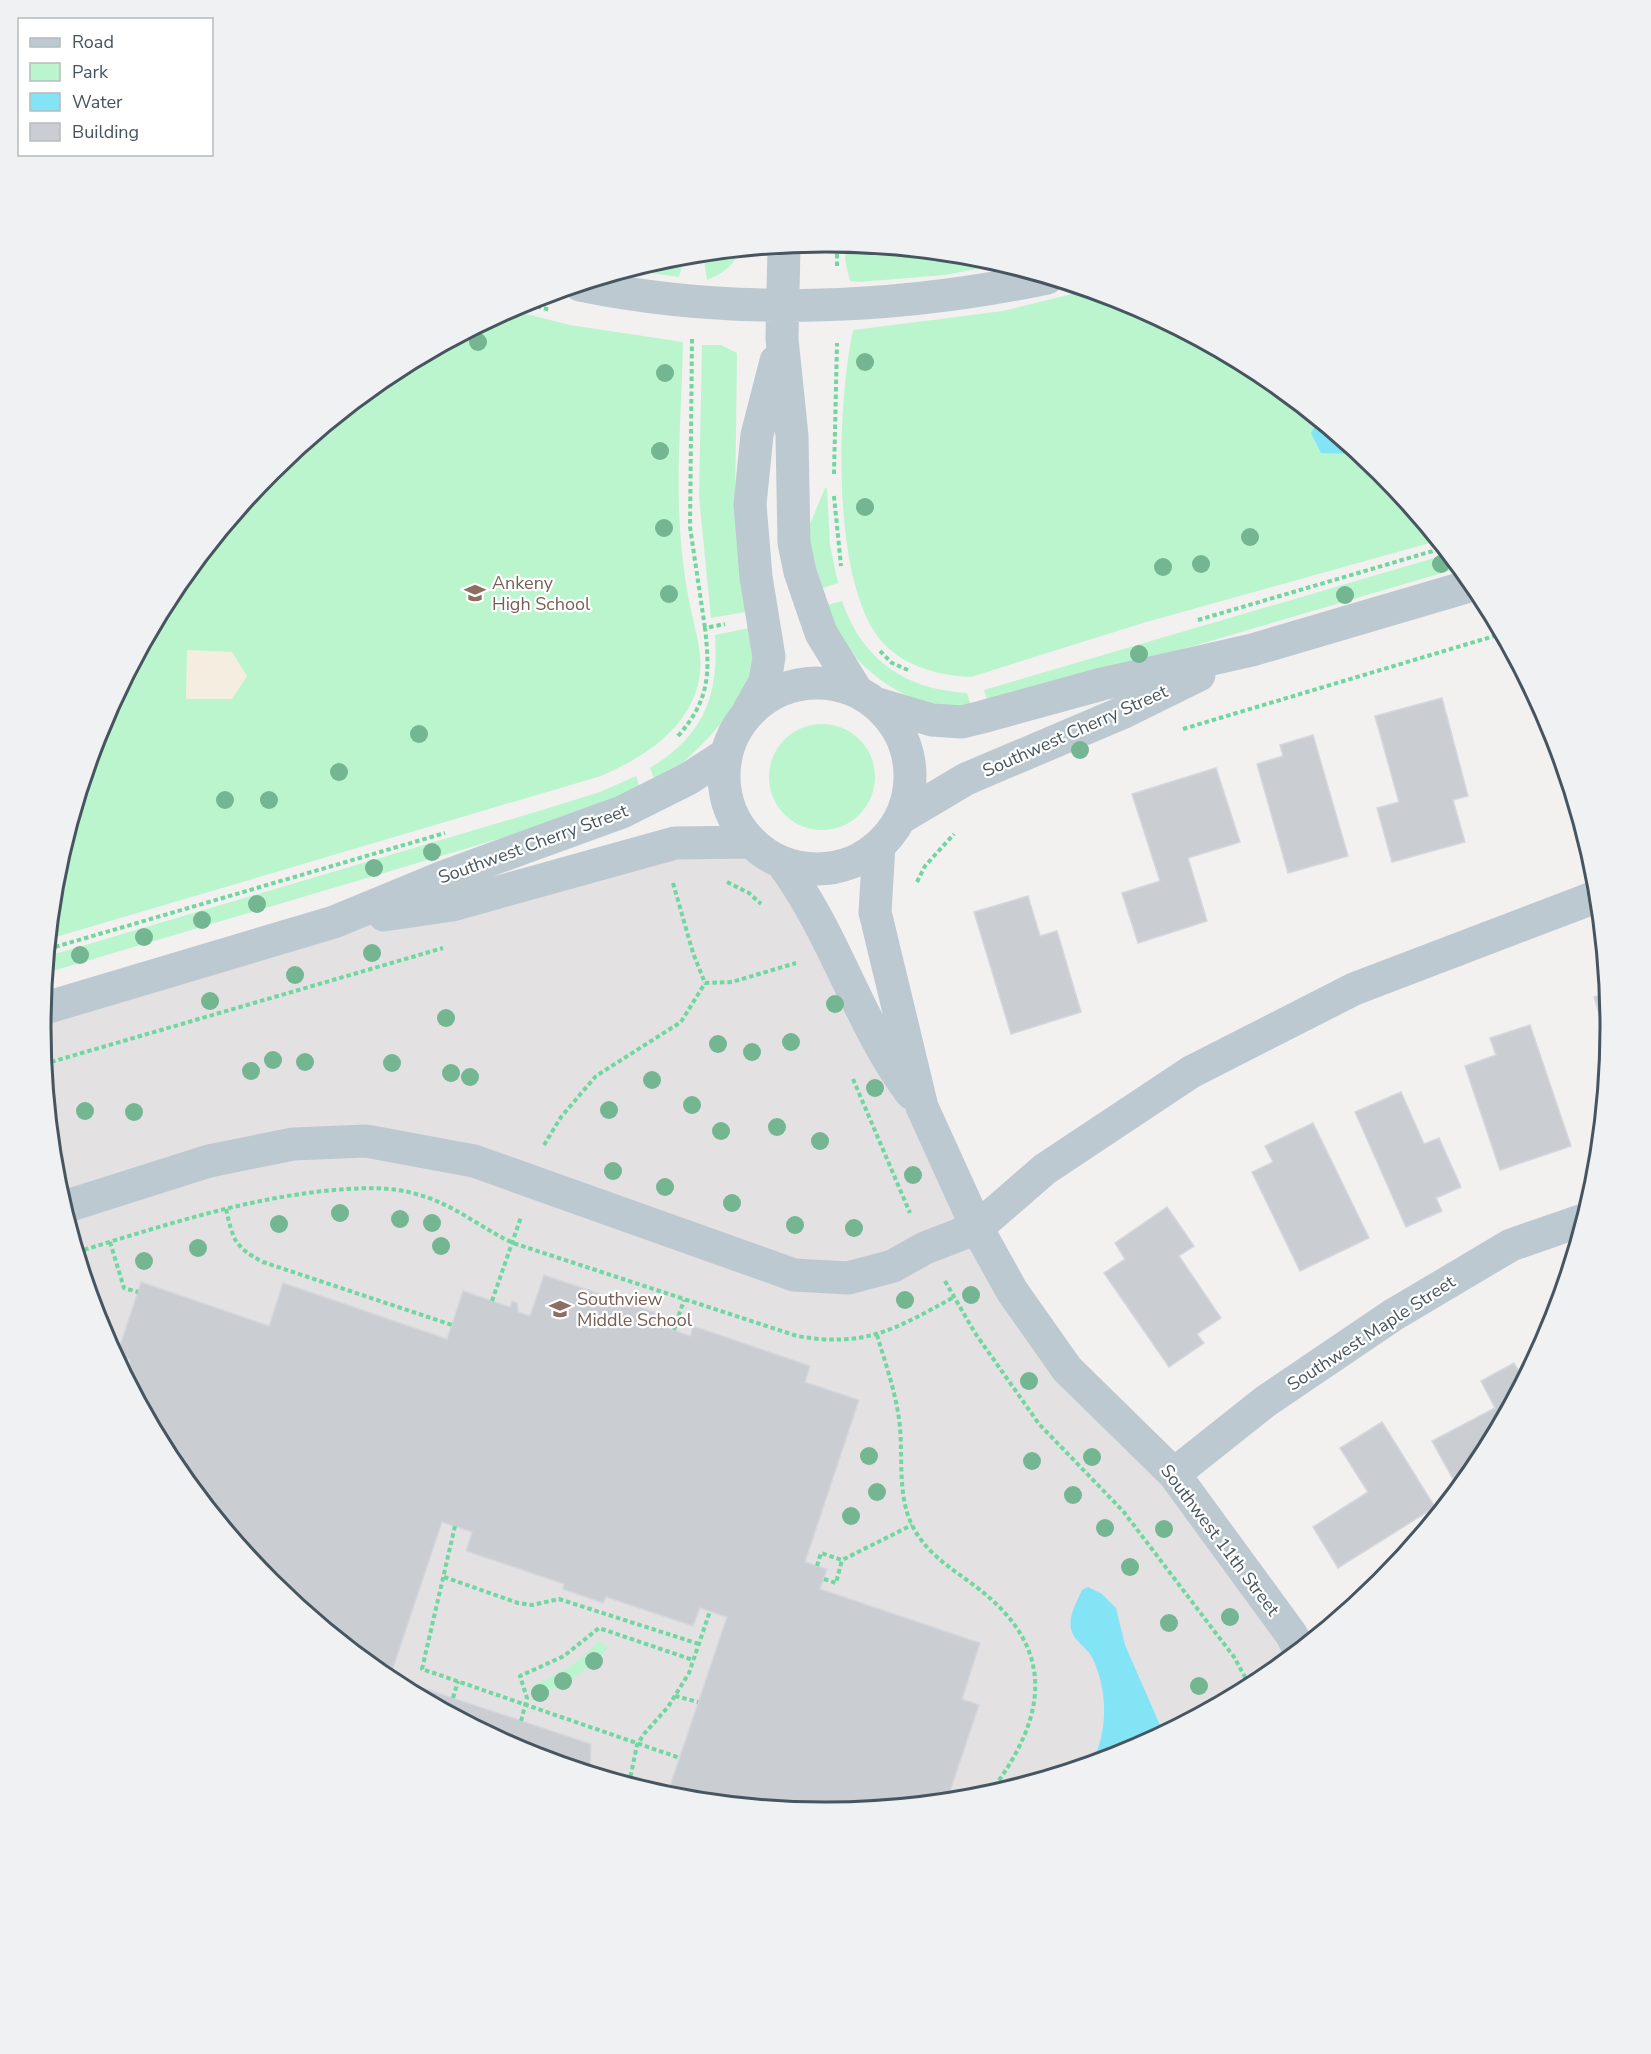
<svg xmlns="http://www.w3.org/2000/svg" width="1651" height="2054" font-family="'Nunito Sans',sans-serif">
  <style>
    .education { fill: #e4e1e2 }
    .green { fill: #bbf5ce }
    .sand { fill: #f5eee0 }
    .water { fill: #83e4f6 }
    .building { fill: #caced3; stroke: #d4d7dd; stroke-width: 1.5 }
    .lines { fill: none; stroke-linecap: round; stroke-linejoin: round }
    .path { stroke: #6fd79f; stroke-width: 4; stroke-dasharray: 4.5 3; stroke-linecap: butt }
    .minor { stroke: #bdc9d1; stroke-width: 33 }
    .tree { fill: #74b691 }
    .labels { text-anchor: middle; dominant-baseline: central; stroke-width: 4.5; stroke-linejoin: round; paint-order: stroke }
    .education-label { font-size: 18px; fill: #785e54; stroke: #fff; text-anchor: start }
    .street-label { font-size: 18px; fill: #465560; stroke: #fff }
    .rim { fill: none; stroke: #465560; stroke-width: 3 }
  </style>
  <rect width="100%" height="100%" fill="#f3f0f0"/>
  <path class="education" d="M750,842L768,856L977,1228L1299,1649L1261,1680L1126,1752L978,1797L825,1812L672,1797L525,1752L389,1680L270,1582L173,1463L100,1327L56,1180L41,1027L42,1009L334,922Z"/>
  <path class="green" d="M846,244L979,257L1003,264L945,275L859,282L850,281L845,260Z
    M739,251C734,266 722,274 707,280L703,254Z
    M685,256L679,277L629,270Z
    M1088,290L1126,302L1262,374L1381,472L1437,541L1143,623L971,677C941,676 906,667 884,644C830,587 837,404 853,330L1003,311Z
    M510,310L570,325L683,342C682,404 676,467 680,529C682,559 686,590 693,619C697,637 702,655 700,673C694,726 645,757 601,776L49,939L56,874L100,726L173,591L271,472L390,374Z
    M702,345H721L737,353L735,506L751,611L711,618L699,497Z
    M825,488H827L830,545L838,583L817,590L808,529Z
    M1448,554L1459,568L989,706L984,690Z
    M842,601C863,661 905,689 967,693L972,709C929,713 880,687 853,654C841,639 833,621 823,606Z
    M754,627C754,640 756,655 753,669C746,705 686,764 656,784L650,768C704,735 719,696 715,635Z
    M769 777a53 53 0 1 1 106 0a53 53 0 1 1-106 0Z
    M636,776L641,792L603,808L46,973L48,956L539,811L600,792Z
    M598,1641L609,1646C589,1670 566,1685 537,1696L533,1685C558,1675 580,1663 598,1641Z"/>
  <path class="sand" d="M187,650L232,652L247,676L232,699H186Z"/>
  <path class="water" d="M1318,421L1358,454L1321,453L1311,433Z
    M1088,1587L1102,1594L1116,1608L1125,1645L1163,1732L1126,1752L1092,1763C1108,1731 1108,1692 1093,1659C1088,1648 1074,1642 1071,1629C1068,1617 1077,1601 1082,1590Z"/>
  <path class="building" d="M1442,698L1468,796L1453,800L1465,842L1392,862L1377,808L1399,802L1375,716Z
    M1313,735L1348,856L1288,873L1257,764L1283,756L1280,745Z
    M1216,768L1240,842L1188,858L1207,921L1138,943L1122,893L1160,881L1132,794Z
    M1028,896L1040,936L1057,931L1081,1012L1011,1034L974,912Z
    M1607,993L1610,1027L1609,1046L1594,997Z
    M1530,1025L1571,1146L1500,1170L1465,1066L1496,1055L1490,1038Z
    M1401,1092L1424,1144L1439,1138L1461,1187L1436,1198L1442,1211L1406,1227L1355,1112Z
    M1313,1123L1369,1238L1300,1271L1252,1172L1273,1162L1265,1146Z
    M1167,1207L1194,1246L1179,1256L1221,1318L1197,1334L1204,1343L1169,1367L1104,1273L1125,1259L1115,1243Z
    M544,1275L660,1314L657,1324L690,1336L693,1326L810,1366L805,1382L859,1400L805,1562L827,1569L820,1589L980,1643L962,1699L979,1705L947,1800L825,1812L667,1795L727,1617L700,1608L693,1626L606,1597L603,1603L563,1589L564,1584L466,1551L472,1532L442,1522L390,1677L591,1744L590,1772L525,1752L389,1680L270,1582L173,1463L126,1375L130,1360L117,1355L141,1282L269,1326L283,1283L447,1339L463,1291L510,1307L512,1301L517,1303L518,1312L530,1316Z
    M1514,1363L1523,1379L1478,1463L1458,1488L1432,1441L1495,1408L1481,1381Z
    M1382,1422L1435,1507L1338,1568L1313,1527L1368,1492L1340,1448Z"/>
  <g class="lines">
    <path class="path" d="M692,263L693,255
      M837,266V243
      M522,303L551,310
      M692,339L690,527L705,628
      M834,474L837,343
      M834,496L841,566
      M1198,620L1443,548
      M880,651L892,663L908,670
      M1183,729L1501,634
      M678,736C710,700 710,673 705,628L725,624
      M727,882L749,893L761,904
      M917,882L925,866L954,834
      M673,883L693,953L705,983L732,982L796,963
      M48,949L445,833
      M44,1064L443,948
      M853,1079L910,1213
      M544,1145L561,1117L596,1076L681,1022L705,983
      M226,1209C233,1239 234,1247 263,1262L452,1325
      M110,1242L124,1288L138,1292
      M77,1252C162,1226 246,1198 334,1190C361,1188 389,1186 416,1194C452,1203 479,1227 513,1243L797,1336C865,1348 896,1329 954,1297
      M945,1281L975,1333L1039,1424L1123,1511L1234,1657L1250,1686
      M492,1301L521,1217
      M674,1330L684,1300
      M877,1335C885,1362 895,1390 899,1419C904,1453 896,1495 913,1527C927,1554 951,1568 975,1586C1059,1649 1047,1718 989,1794
      M455,1526L422,1669L680,1758
      M817,1566L821,1553L842,1560L912,1525
      M444,1577L518,1603L532,1605L559,1599L699,1644
      M824,1579L836,1583L842,1560
      M675,1696L698,1702
      M453,1698L458,1681
      M521,1721L527,1698L520,1676L564,1656L599,1628L693,1660
      M629,1784L637,1745L644,1734L668,1707L689,1673L710,1611"/>
    <path class="minor" d="M784,246L782,339L792,436L794,543L800,572L821,633L856,690
      M580,285C733,316 894,310 1047,278
      M724 776a93 93 0 1 1 186 0a93 93 0 1 1-186 0Z
      M878,704L932,720L962,722L982,717L1102,684L1252,650L1473,585
      M749,710L765,682L769,657L756,577L750,504L757,435L776,361
      M902,817L966,779L1124,712L1199,675
      M879,846L875,912L922,1107L977,1228L1012,1291L1067,1369L1174,1474L1291,1634L1299,1649
      M782,863C835,934 858,1022 911,1093
      M384,915L452,905L675,843L750,842
      M42,1009L334,922L443,877L622,812L688,779L725,755
      M64,1207L209,1161L293,1144L366,1141L474,1161L794,1275L848,1278L893,1266L925,1248L977,1228L1045,1169L1191,1072L1354,989L1598,896
      M1174,1474L1266,1401L1393,1315L1511,1245L1583,1220"/>
  </g>
  <g class="tree">
    <circle cx="478" cy="342" r="9"/>
    <circle cx="865" cy="362" r="9"/>
    <circle cx="665" cy="373" r="9"/>
    <circle cx="660" cy="451" r="9"/>
    <circle cx="865" cy="507" r="9"/>
    <circle cx="664" cy="528" r="9"/>
    <circle cx="1250" cy="537" r="9"/>
    <circle cx="1201" cy="564" r="9"/>
    <circle cx="1441" cy="564" r="9"/>
    <circle cx="1163" cy="567" r="9"/>
    <circle cx="669" cy="594" r="9"/>
    <circle cx="1345" cy="595" r="9"/>
    <circle cx="1139" cy="654" r="9"/>
    <circle cx="419" cy="734" r="9"/>
    <circle cx="1080" cy="750" r="9"/>
    <circle cx="339" cy="772" r="9"/>
    <circle cx="225" cy="800" r="9"/>
    <circle cx="269" cy="800" r="9"/>
    <circle cx="432" cy="852" r="9"/>
    <circle cx="374" cy="868" r="9"/>
    <circle cx="257" cy="904" r="9"/>
    <circle cx="202" cy="920" r="9"/>
    <circle cx="144" cy="937" r="9"/>
    <circle cx="372" cy="953" r="9"/>
    <circle cx="80" cy="955" r="9"/>
    <circle cx="295" cy="975" r="9"/>
    <circle cx="210" cy="1001" r="9"/>
    <circle cx="835" cy="1004" r="9"/>
    <circle cx="446" cy="1018" r="9"/>
    <circle cx="791" cy="1042" r="9"/>
    <circle cx="718" cy="1044" r="9"/>
    <circle cx="752" cy="1052" r="9"/>
    <circle cx="273" cy="1060" r="9"/>
    <circle cx="305" cy="1062" r="9"/>
    <circle cx="392" cy="1063" r="9"/>
    <circle cx="251" cy="1071" r="9"/>
    <circle cx="451" cy="1073" r="9"/>
    <circle cx="470" cy="1077" r="9"/>
    <circle cx="652" cy="1080" r="9"/>
    <circle cx="875" cy="1088" r="9"/>
    <circle cx="692" cy="1105" r="9"/>
    <circle cx="609" cy="1110" r="9"/>
    <circle cx="85" cy="1111" r="9"/>
    <circle cx="134" cy="1112" r="9"/>
    <circle cx="777" cy="1127" r="9"/>
    <circle cx="721" cy="1131" r="9"/>
    <circle cx="820" cy="1141" r="9"/>
    <circle cx="613" cy="1171" r="9"/>
    <circle cx="913" cy="1175" r="9"/>
    <circle cx="665" cy="1187" r="9"/>
    <circle cx="732" cy="1203" r="9"/>
    <circle cx="340" cy="1213" r="9"/>
    <circle cx="400" cy="1219" r="9"/>
    <circle cx="432" cy="1223" r="9"/>
    <circle cx="279" cy="1224" r="9"/>
    <circle cx="795" cy="1225" r="9"/>
    <circle cx="854" cy="1228" r="9"/>
    <circle cx="441" cy="1246" r="9"/>
    <circle cx="198" cy="1248" r="9"/>
    <circle cx="144" cy="1261" r="9"/>
    <circle cx="971" cy="1295" r="9"/>
    <circle cx="905" cy="1300" r="9"/>
    <circle cx="1029" cy="1381" r="9"/>
    <circle cx="869" cy="1456" r="9"/>
    <circle cx="1092" cy="1457" r="9"/>
    <circle cx="1032" cy="1461" r="9"/>
    <circle cx="877" cy="1492" r="9"/>
    <circle cx="1073" cy="1495" r="9"/>
    <circle cx="851" cy="1516" r="9"/>
    <circle cx="1105" cy="1528" r="9"/>
    <circle cx="1164" cy="1529" r="9"/>
    <circle cx="1130" cy="1567" r="9"/>
    <circle cx="1230" cy="1617" r="9"/>
    <circle cx="1169" cy="1623" r="9"/>
    <circle cx="594" cy="1661" r="9"/>
    <circle cx="563" cy="1681" r="9"/>
    <circle cx="1199" cy="1686" r="9"/>
    <circle cx="540" cy="1693" r="9"/>
  </g>
  <defs>
    <symbol id="school-bare" viewBox="-9 -9 18 18"><path d="M0-5L7-2L0 1L-7-2ZM-4 1L0 2.5L4 1V4Q0 6-4 4Z" fill="#8d6e63" stroke="#fff" stroke-width="2.5" paint-order="stroke"/></symbol>
  </defs>
  <g fill-rule="evenodd">
    <use href="#school-bare" x="460" y="578" width="30" height="30"/>
    <use href="#school-bare" x="545" y="1294" width="30" height="30"/>
  </g>
  <g class="labels">
    <g class="education-label">
      <text x="492" y="583">Ankeny<tspan x="492" dy="21">High School</tspan></text>
      <text x="577" y="1299">Southview<tspan x="577" dy="21">Middle School</tspan></text>
    </g>
    <g class="street-label">
      <text transform="translate(1075 731) rotate(-24)">Southwest Cherry Street</text>
      <text transform="translate(533 844) rotate(-20)">Southwest Cherry Street</text>
      <text transform="translate(1371 1333) rotate(-33)">Southwest Maple Street</text>
      <text transform="translate(1220 1540) rotate(53)">Southwest 11th Street</text>
    </g>
  </g>
  <path d="M0 0H1651V2054H0ZM825 252H826A774 774 0 0 1 1600 1026V1028A774 774 0 0 1 826 1802H825A774 774 0 0 1 51 1028V1026A774 774 0 0 1 825 252Z" fill="#f0f1f2" fill-rule="evenodd"/>
  <path class="rim" d="M825 252H826A774 774 0 0 1 1600 1026V1028A774 774 0 0 1 826 1802H825A774 774 0 0 1 51 1028V1026A774 774 0 0 1 825 252Z"/>
  <rect x="18" y="18" width="195" height="138" fill="#ffffff" stroke="#b5bbbf" stroke-width="1.5"/>
  <rect x="30" y="38" width="30" height="9" fill="#bdc9d1" stroke="#b5bbbf" stroke-width="1.5"/>
  <text x="72" y="48" font-size="18" fill="#465560">Road</text>
  <rect x="30" y="63" width="30" height="18" fill="#bbf5ce" stroke="#b5bbbf" stroke-width="1.5"/>
  <text x="72" y="78" font-size="18" fill="#465560">Park</text>
  <rect x="30" y="93" width="30" height="18" fill="#83e4f6" stroke="#b5bbbf" stroke-width="1.5"/>
  <text x="72" y="108" font-size="18" fill="#465560">Water</text>
  <rect x="30" y="123" width="30" height="18" fill="#caced3" stroke="#b5bbbf" stroke-width="1.5"/>
  <text x="72" y="138" font-size="18" fill="#465560">Building</text>
</svg>
